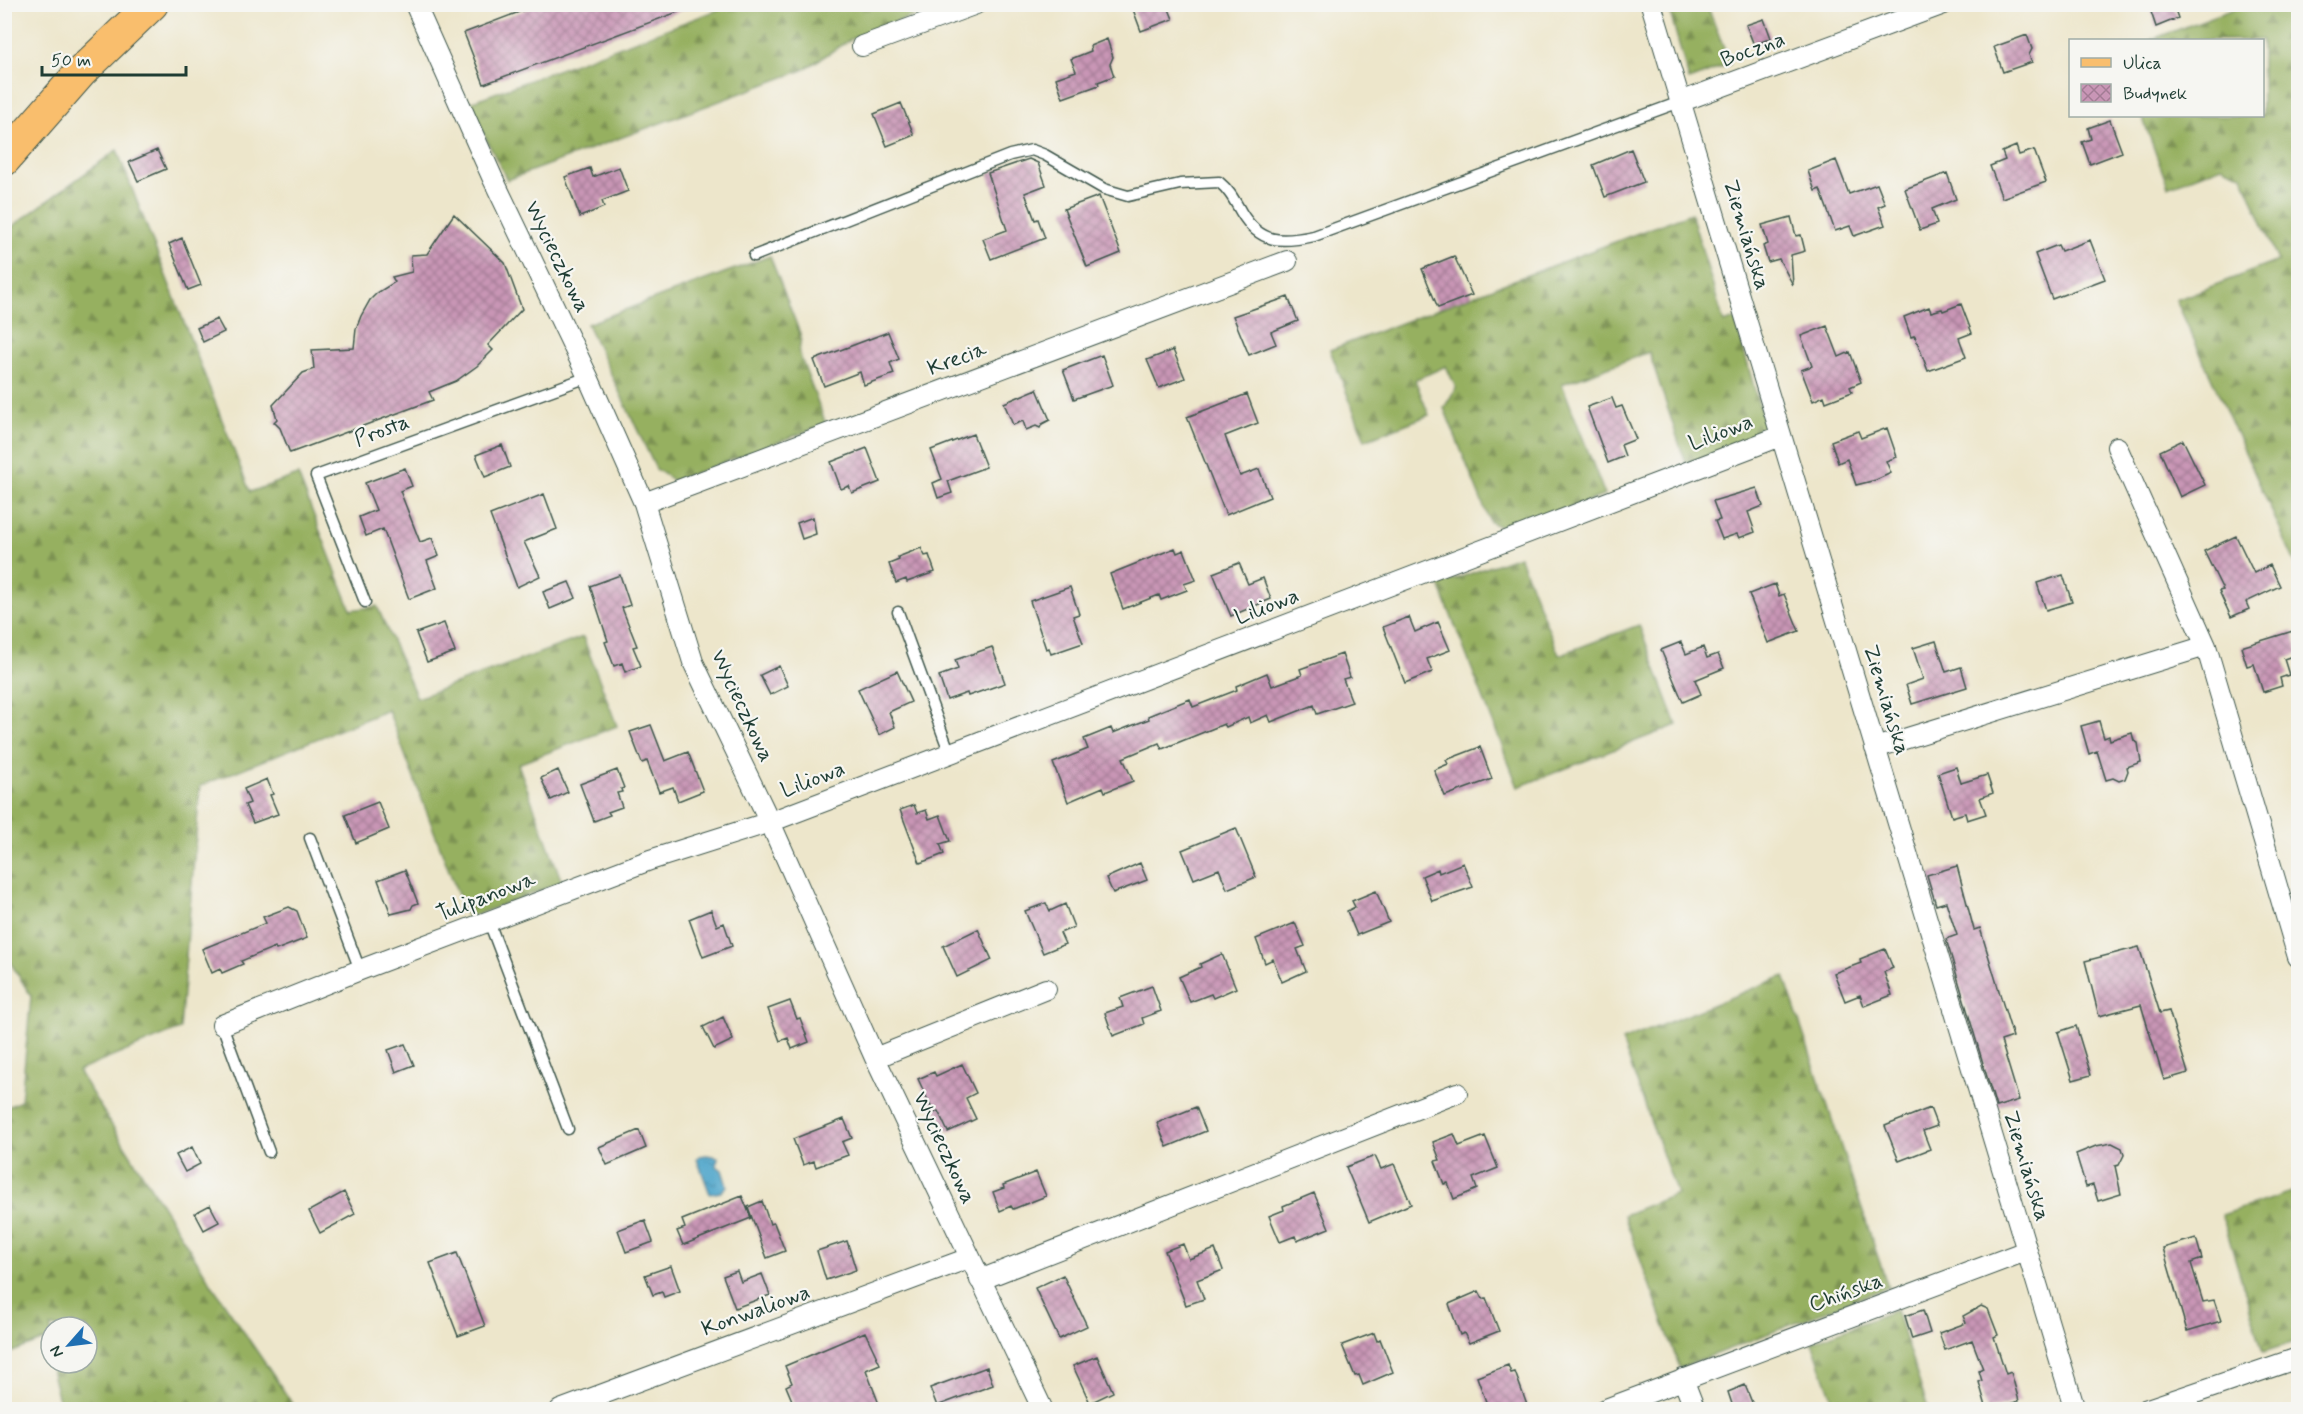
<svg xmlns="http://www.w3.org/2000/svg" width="2303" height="1414" font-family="Mynerve,sans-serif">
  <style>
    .forest { fill: url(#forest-firs); stroke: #5a764a; stroke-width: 1.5; fill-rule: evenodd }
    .water { fill: url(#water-ripples); stroke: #377280; stroke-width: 1.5 }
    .building { fill: url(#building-cross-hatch) }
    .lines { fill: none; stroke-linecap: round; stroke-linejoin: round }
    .lane-casing { stroke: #3e564b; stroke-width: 13 }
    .street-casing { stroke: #3e564b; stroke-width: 22 }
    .primary-casing { stroke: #3e564b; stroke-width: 34 }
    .lane { stroke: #fff; stroke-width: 10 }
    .street { stroke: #fff; stroke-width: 20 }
    .primary { stroke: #f9be6d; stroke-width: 32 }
    .labels { text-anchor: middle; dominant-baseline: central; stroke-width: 4.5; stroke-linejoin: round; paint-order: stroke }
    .street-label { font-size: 22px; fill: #1f3d34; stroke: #f6f6f2 }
  </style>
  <defs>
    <pattern id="forest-firs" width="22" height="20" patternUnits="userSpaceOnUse" patternTransform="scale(1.5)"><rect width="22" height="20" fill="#96b061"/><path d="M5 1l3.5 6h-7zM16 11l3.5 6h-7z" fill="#7a9051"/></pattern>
    <pattern id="water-ripples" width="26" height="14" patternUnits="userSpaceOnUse" patternTransform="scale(1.5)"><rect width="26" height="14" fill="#4fa6cb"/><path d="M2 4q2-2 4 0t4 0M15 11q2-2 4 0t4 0" fill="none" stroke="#4188a6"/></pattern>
    <pattern id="building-cross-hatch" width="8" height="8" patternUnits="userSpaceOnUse" patternTransform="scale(1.5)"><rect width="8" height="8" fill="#c996b6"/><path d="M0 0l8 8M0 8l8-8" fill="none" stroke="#a37c95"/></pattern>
  </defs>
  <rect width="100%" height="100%" fill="#f6f6f2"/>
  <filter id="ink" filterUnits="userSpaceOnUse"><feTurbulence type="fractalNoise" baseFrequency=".0167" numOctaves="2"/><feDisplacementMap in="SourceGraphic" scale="12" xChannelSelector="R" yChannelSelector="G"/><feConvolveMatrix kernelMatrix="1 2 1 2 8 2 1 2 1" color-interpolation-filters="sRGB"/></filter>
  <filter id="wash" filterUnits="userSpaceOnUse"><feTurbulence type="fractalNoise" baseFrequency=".008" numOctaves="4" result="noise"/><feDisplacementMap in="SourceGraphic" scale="24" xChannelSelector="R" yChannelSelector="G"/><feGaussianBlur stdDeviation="1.35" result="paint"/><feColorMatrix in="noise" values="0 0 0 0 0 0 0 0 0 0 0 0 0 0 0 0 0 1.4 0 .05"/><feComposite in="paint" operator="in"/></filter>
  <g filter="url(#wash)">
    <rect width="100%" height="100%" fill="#ede6cb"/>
    <path class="forest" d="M731,5H942L851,39L803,70L507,180L468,103Z
      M1668,5H1707L1730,64L1689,80Z
      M2244,5H2298V569L2176,300L2278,261L2242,175L2222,166L2168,187L2142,116H2262V40H2150Z
      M117,150L250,492L298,475L351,610L377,606L417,698L583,637L617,726L518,764L562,882L467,918L388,710L200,786L180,1029L78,1071L212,1285L296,1409H61L44,1340L5,1355V1108L21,1101L31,996L4,952L5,232ZM51,1327H87V1363H51Z
      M1691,213L1724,323L1735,319L1767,434L1686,464L1649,352L1562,384L1605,495L1510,531L1490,522L1444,408L1456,388L1446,366L1415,380L1429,415L1365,440L1330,350Z
      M770,256L801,336L799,353L826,424L674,481L656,469L587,324Z
      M1519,556L1559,655L1639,625L1677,725L1518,787L1439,585Z
      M1784,976L1888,1287L1680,1368L1624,1215L1677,1194L1622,1041Z
      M2298,1190V1341L2263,1352L2222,1215Z
      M1896,1310L1928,1409H1836L1812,1342Z"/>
    <path class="water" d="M707,1155L718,1157L717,1166L722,1170L727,1186L721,1192L710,1194L697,1159L699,1156Z"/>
    <g id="blocks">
      <path class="building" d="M540,4H694V6L484,84L464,33Z
        M1131,4H1167L1173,19L1141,31Z
        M2163,4H2173L2178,18L2156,27L2150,9Z
        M1764,19L1771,38L1754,45L1746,25Z
        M2027,35L2032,49L2029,55L2032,62L2003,72L1994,47Z
        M1107,39L1113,57L1110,64L1114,76L1098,82L1099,85L1063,98L1056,78L1076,71L1071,59L1091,51L1090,46Z
        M901,103L914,135L887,146L874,114Z
        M2110,120L2122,152L2090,164L2082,142L2091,139L2088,128Z
        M2016,146L2019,155L2034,150L2046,182L2002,198L1990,166L2005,160L2002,152Z
        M1631,149L1644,182L1605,197L1593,165Z
        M157,150L166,169L138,181L129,162Z
        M1029,159L1038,163L1046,185L1025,193L1035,220L1038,219L1045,238L991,259L983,239L1007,230L988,173Z
        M1836,160L1849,194L1877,184L1885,204L1878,207L1885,225L1854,236L1850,226L1835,231L1820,189L1815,191L1808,171Z
        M619,167L628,191L602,201L604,207L580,217L565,177L590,168L593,177Z
        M1947,173L1956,199L1932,209L1937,224L1920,230L1905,189Z
        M1099,196L1121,253L1087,267L1064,209Z
        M454,214L505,263L522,309L488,345L493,350L477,366L456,381L429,392L433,400L290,453L280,428L274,422L277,419L273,405L303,373L314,369L312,350L354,348L356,329L361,316L370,300L377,293L395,282L392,277L412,272L411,255L427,254Z
        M1791,217L1796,236L1801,235L1805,251L1791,255L1793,285L1779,259L1768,262L1763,246L1768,244L1762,225Z
        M182,238L201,285L188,290L169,244Z
        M2090,240L2105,279L2052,299L2035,254L2058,245L2061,251Z
        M1454,256L1472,295L1438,308L1422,269Z
        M1288,297L1298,321L1271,332L1276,344L1249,355L1233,316Z
        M1961,304L1972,333L1959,338L1966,357L1928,371L1915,336L1911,337L1904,317L1929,307L1931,312L1942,309L1943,311Z
        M217,319L224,332L203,342L197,328Z
        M1827,326L1839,357L1850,352L1861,382L1850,387L1852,392L1826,402L1824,396L1813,401L1801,370L1812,366L1801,336Z
        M888,332L899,359L890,363L894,374L864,385L860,372L824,386L814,360Z
        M1173,350L1185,378L1159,388L1147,360Z
        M1102,355L1113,385L1074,399L1063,370Z
        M1037,389L1050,420L1042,424L1040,428L1036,426L1026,430L1023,421L1013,425L1004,403Z
        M1247,394L1258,423L1225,436L1240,476L1259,469L1270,497L1226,515L1187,417Z
        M1612,398L1616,408L1622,406L1636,439L1621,445L1625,456L1608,463L1587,407Z
        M1887,428L1897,457L1886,461L1891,473L1876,480L1856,485L1847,459L1838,463L1831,441L1858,431L1861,438Z
        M973,434L986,467L948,481L952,493L938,498L933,483L942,479L931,450Z
        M2183,440L2205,485L2180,497L2160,451Z
        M502,445L510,467L485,477L476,455Z
        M867,448L880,482L852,493L849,486L841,489L831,462Z
        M405,468L412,486L400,491L420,542L432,538L439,556L427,561L437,588L409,599L383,529L366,536L359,517L376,510L365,483Z
        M1757,488L1763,506L1748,512L1755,532L1739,538L1737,534L1722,539L1715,521L1720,520L1713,501Z
        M544,494L557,529L524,542L540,576L517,587L490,515Z
        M813,517L816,534L802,539L797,523Z
        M2236,536L2254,573L2270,565L2280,586L2246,602L2249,609L2231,617L2219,591L2223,590L2204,551Z
        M921,548L925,556L929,555L935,572L907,582L906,579L896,583L889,564L899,560L898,557Z
        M1175,548L1177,553L1184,550L1196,580L1184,584L1187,590L1161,600L1159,595L1123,609L1110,574Z
        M1239,563L1248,584L1263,578L1271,599L1231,616L1213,573Z
        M620,575L630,605L622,608L637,646L633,647L641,666L625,672L622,663L614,666L605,642L608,641L590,586Z
        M2063,575L2072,602L2046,610L2037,583Z
        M569,582L576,598L550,609L543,592Z
        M1775,584L1779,596L1784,594L1799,631L1768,643L1749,594Z
        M1070,587L1079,614L1073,616L1083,643L1051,654L1049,648L1046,649L1030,601Z
        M1409,617L1415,632L1438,622L1450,650L1427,659L1432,672L1405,683L1383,627Z
        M444,623L455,652L427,662L416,633Z
        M2293,631L2298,654L2284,659L2289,675L2280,678L2282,686L2263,692L2254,664L2247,666L2241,647Z
        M1936,641L1946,672L1961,667L1967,687L1912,704L1906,685L1923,679L1913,648Z
        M1681,642L1686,654L1703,647L1707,658L1718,654L1724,668L1695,680L1701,694L1683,702L1661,650Z
        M992,647L1005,683L968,696L967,693L947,700L939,676L958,669L955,660Z
        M1342,654L1350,677L1343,679L1352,702L1317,714L1314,705L1271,722L1268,715L1250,723L1248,717L1226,727L1224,724L1162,749L1159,743L1123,758L1133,781L1105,792L1103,787L1068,802L1053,763L1088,749L1084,739L1111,728L1113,733L1149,719L1148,716L1190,699L1193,707L1237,690L1236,686L1267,673L1272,686L1302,675L1300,669Z
        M779,666L788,686L770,695L760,675Z
        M897,671L911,702L889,712L895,727L879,735L858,689Z
        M2099,721L2104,738L2109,736L2110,740L2132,733L2134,741L2138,743L2141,762L2127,767L2128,771L2125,779L2119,781L2113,778L2106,780L2097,751L2089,754L2081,726Z
        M651,725L665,761L688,752L703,791L678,801L673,787L659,792L647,761L642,763L630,732Z
        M1480,747L1492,779L1445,796L1434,770L1448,764L1446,760Z
        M1956,767L1961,783L1987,775L1993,793L1980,798L1986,814L1967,820L1965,813L1952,817L1938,773Z
        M558,770L568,792L551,800L541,778Z
        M617,770L624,788L621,789L622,792L617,793L622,807L608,812L610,815L594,821L580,784Z
        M267,779L273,794L270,795L278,814L253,823L245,805L250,803L244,789Z
        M378,802L389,829L356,843L345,815Z
        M914,805L917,813L926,810L929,819L940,815L950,841L940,844L944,854L920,863L900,810Z
        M1236,828L1256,877L1227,889L1219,869L1194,879L1182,850Z
        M1140,863L1147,880L1113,893L1106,878Z
        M1463,863L1473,887L1432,901L1422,876L1438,869L1439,873Z
        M1957,866L1974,930L1980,928L2013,1037L2001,1041L2019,1100L1996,1107L1946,939L1957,935L1946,902L1936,905L1927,875Z
        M405,870L418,903L413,905L411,909L391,914L378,880Z
        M1376,891L1389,922L1357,935L1347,911L1355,907L1352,901Z
        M1046,903L1050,911L1065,904L1074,927L1060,933L1065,944L1043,953L1025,911Z
        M289,907L297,911L307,938L276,950L275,947L241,961L243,964L222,973L220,969L212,973L202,949L266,923L263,917Z
        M711,910L717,926L724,923L732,946L703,957L689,919Z
        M1295,923L1305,946L1297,949L1306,971L1282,982L1273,959L1265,963L1256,939Z
        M978,929L992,960L957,977L943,946Z
        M2139,947L2160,1013L2169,1011L2188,1073L2164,1080L2141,1005L2099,1016L2085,961Z
        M1885,949L1893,968L1884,972L1892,995L1864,1006L1860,995L1845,1001L1834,973L1861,963L1860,959Z
        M1222,954L1236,988L1213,998L1211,994L1190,1002L1179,977L1201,967L1200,964Z
        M1152,986L1161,1011L1142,1018L1144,1024L1113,1036L1105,1013L1123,1007L1120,998Z
        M790,1001L797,1019L800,1018L809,1042L792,1049L788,1038L780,1041L768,1009Z
        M723,1017L733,1040L714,1049L703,1027Z
        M2076,1026L2091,1075L2073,1080L2058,1032Z
        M405,1044L414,1065L396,1072L388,1050Z
        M962,1064L976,1093L966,1098L976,1119L948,1132L938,1111L934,1113L918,1079L934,1072L936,1076Z
        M1196,1107L1206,1131L1167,1147L1157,1123Z
        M1930,1108L1937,1126L1923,1131L1930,1149L1899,1161L1885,1126Z
        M844,1119L852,1138L842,1142L848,1155L816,1167L814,1161L803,1165L793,1139Z
        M639,1130L646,1148L607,1165L599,1147Z
        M1454,1134L1459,1146L1485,1136L1498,1168L1473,1178L1477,1189L1454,1199L1448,1183L1444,1184L1435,1161L1440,1160L1433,1142Z
        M2112,1143L2122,1148L2124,1155L2119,1165L2115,1166L2121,1194L2098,1201L2093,1185L2086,1187L2076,1154L2096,1146Z
        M192,1147L200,1164L185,1172L176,1155Z
        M1375,1156L1381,1169L1394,1164L1411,1204L1369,1222L1346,1167Z
        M1036,1172L1046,1196L1013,1209L1011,1206L1000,1211L993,1192L1004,1188L1003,1185Z
        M344,1192L355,1214L320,1233L309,1211Z
        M1314,1193L1329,1228L1297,1241L1295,1236L1280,1242L1269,1216L1284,1210L1283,1206Z
        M742,1196L751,1218L683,1245L677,1231L685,1228L682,1220Z
        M762,1201L770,1224L774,1223L785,1251L767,1258L748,1207Z
        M210,1205L219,1222L204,1230L195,1213Z
        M645,1220L653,1242L626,1252L618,1230Z
        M2196,1238L2202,1259L2191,1263L2203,1302L2214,1300L2221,1321L2187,1331L2163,1248Z
        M847,1241L856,1270L826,1280L817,1251Z
        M1183,1244L1189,1259L1215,1249L1223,1270L1197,1280L1204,1299L1186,1305L1165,1251Z
        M457,1253L485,1326L458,1336L430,1263Z
        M671,1266L680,1291L664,1297L662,1292L653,1295L645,1275Z
        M737,1271L741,1282L762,1274L770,1295L735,1308L723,1276Z
        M1063,1275L1087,1326L1059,1339L1035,1288Z
        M1479,1291L1483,1299L1486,1298L1499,1331L1469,1343L1464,1333L1460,1335L1449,1304Z
        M1981,1306L1988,1309L1998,1335L1994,1337L2006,1374L2011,1372L2019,1401L1990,1410H1987L1979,1382L1982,1381L1979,1371L1983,1369L1972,1340L1945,1350L1939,1333L1966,1323L1963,1316Z
        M1923,1310L1930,1333L1912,1339L1905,1316Z
        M865,1332L880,1364L866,1370L879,1404L866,1410H796L786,1386L792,1383L785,1366Z
        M1374,1333L1377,1341L1380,1339L1393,1372L1363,1385L1359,1375L1355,1376L1342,1345Z
        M1097,1356L1113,1392L1090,1403L1073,1366Z
        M1508,1365L1511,1373L1515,1372L1527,1405L1516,1410H1489L1477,1377Z
        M987,1367L993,1385L937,1406L930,1388Z
        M1745,1385L1755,1410H1734L1728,1392Z"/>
    </g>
  </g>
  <g filter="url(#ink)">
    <use href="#blocks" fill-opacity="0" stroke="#3e564b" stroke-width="1.5"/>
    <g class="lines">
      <defs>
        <path id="lane" d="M754,256L1010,155L1032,150L1045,155L1104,189L1128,196L1180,184L1219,182C1230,191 1234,200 1241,212C1260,244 1281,243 1314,236L1680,102
          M365,602L316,476L588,377
          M898,612L950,754
          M310,838L360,970
          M489,922L568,1129
          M222,1025L269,1152"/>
        <path id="street" d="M415,4L493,179L588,377L644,503L693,662L770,822L875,1058L1043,1410
          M1651,4L2075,1410
          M862,46L976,4
          M1680,102L1944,4
          M2117,447L2206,646L2298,957
          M644,503L1287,261
          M1875,748L2206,646
          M222,1025L360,970L650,860L770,822L1781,436
          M875,1058L1046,989
          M980,1280L1457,1093
          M1683,1379L1695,1410
          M560,1410L969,1258
          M1603,1410L2026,1251
          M2145,1410L2298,1358"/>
        <path id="primary" d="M4,160L81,72L152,4"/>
      </defs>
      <use href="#lane" class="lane-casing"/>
      <use href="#street" class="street-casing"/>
      <use href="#primary" class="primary-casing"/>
      <use href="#lane" class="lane"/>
      <use href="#street" class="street"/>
      <use href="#primary" class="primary"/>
    </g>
  </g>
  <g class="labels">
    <g class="street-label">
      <text transform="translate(1753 50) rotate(-20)">Boczna</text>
      <text transform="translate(1746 235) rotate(73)">Ziemiańska</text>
      <text transform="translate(557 257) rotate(64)">Wycieczkowa</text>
      <text transform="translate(957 359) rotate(-21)">Krecia</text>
      <text transform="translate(382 431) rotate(-20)">Prosta</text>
      <text transform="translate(1721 433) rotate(-21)">Liliowa</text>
      <text transform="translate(1267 607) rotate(-21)">Liliowa</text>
      <text transform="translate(1886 700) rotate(73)">Ziemiańska</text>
      <text transform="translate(742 706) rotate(65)">Wycieczkowa</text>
      <text transform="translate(813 780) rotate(-21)">Liliowa</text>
      <text transform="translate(486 897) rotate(-21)">Tulipanowa</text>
      <text transform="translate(944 1148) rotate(65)">Wycieczkowa</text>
      <text transform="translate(2026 1166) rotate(73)">Ziemiańska</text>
      <text transform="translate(1846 1293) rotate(-20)">Chińska</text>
      <text transform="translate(756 1311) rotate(-20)">Konwaliowa</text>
    </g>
  </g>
  <rect width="2303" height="1414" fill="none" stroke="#f6f6f2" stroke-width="24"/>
  <rect x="2069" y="39" width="195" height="78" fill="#f6f6f2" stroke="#a0aca6" stroke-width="1.5"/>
  <rect x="2081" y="58" width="30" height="9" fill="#f9be6d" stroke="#a0aca6" stroke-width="1.5"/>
  <text x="2123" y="69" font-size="18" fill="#1f3d34">Ulica</text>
  <rect x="2081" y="84" width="30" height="18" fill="url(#building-cross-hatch)" stroke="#a0aca6" stroke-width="1.5"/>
  <text x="2123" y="99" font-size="18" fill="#1f3d34">Budynek</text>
  <g transform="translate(69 1345) rotate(242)"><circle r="28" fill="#f6f6f2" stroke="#a0aca6" stroke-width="1.5"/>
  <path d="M0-4.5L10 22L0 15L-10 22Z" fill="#1f6fb2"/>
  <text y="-9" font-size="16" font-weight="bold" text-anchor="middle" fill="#1f3d34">N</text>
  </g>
  <path d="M42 66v9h144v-9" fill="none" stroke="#1f3d34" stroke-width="3"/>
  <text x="51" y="66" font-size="18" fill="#1f3d34" stroke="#f6f6f2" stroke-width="4.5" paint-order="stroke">50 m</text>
</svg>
